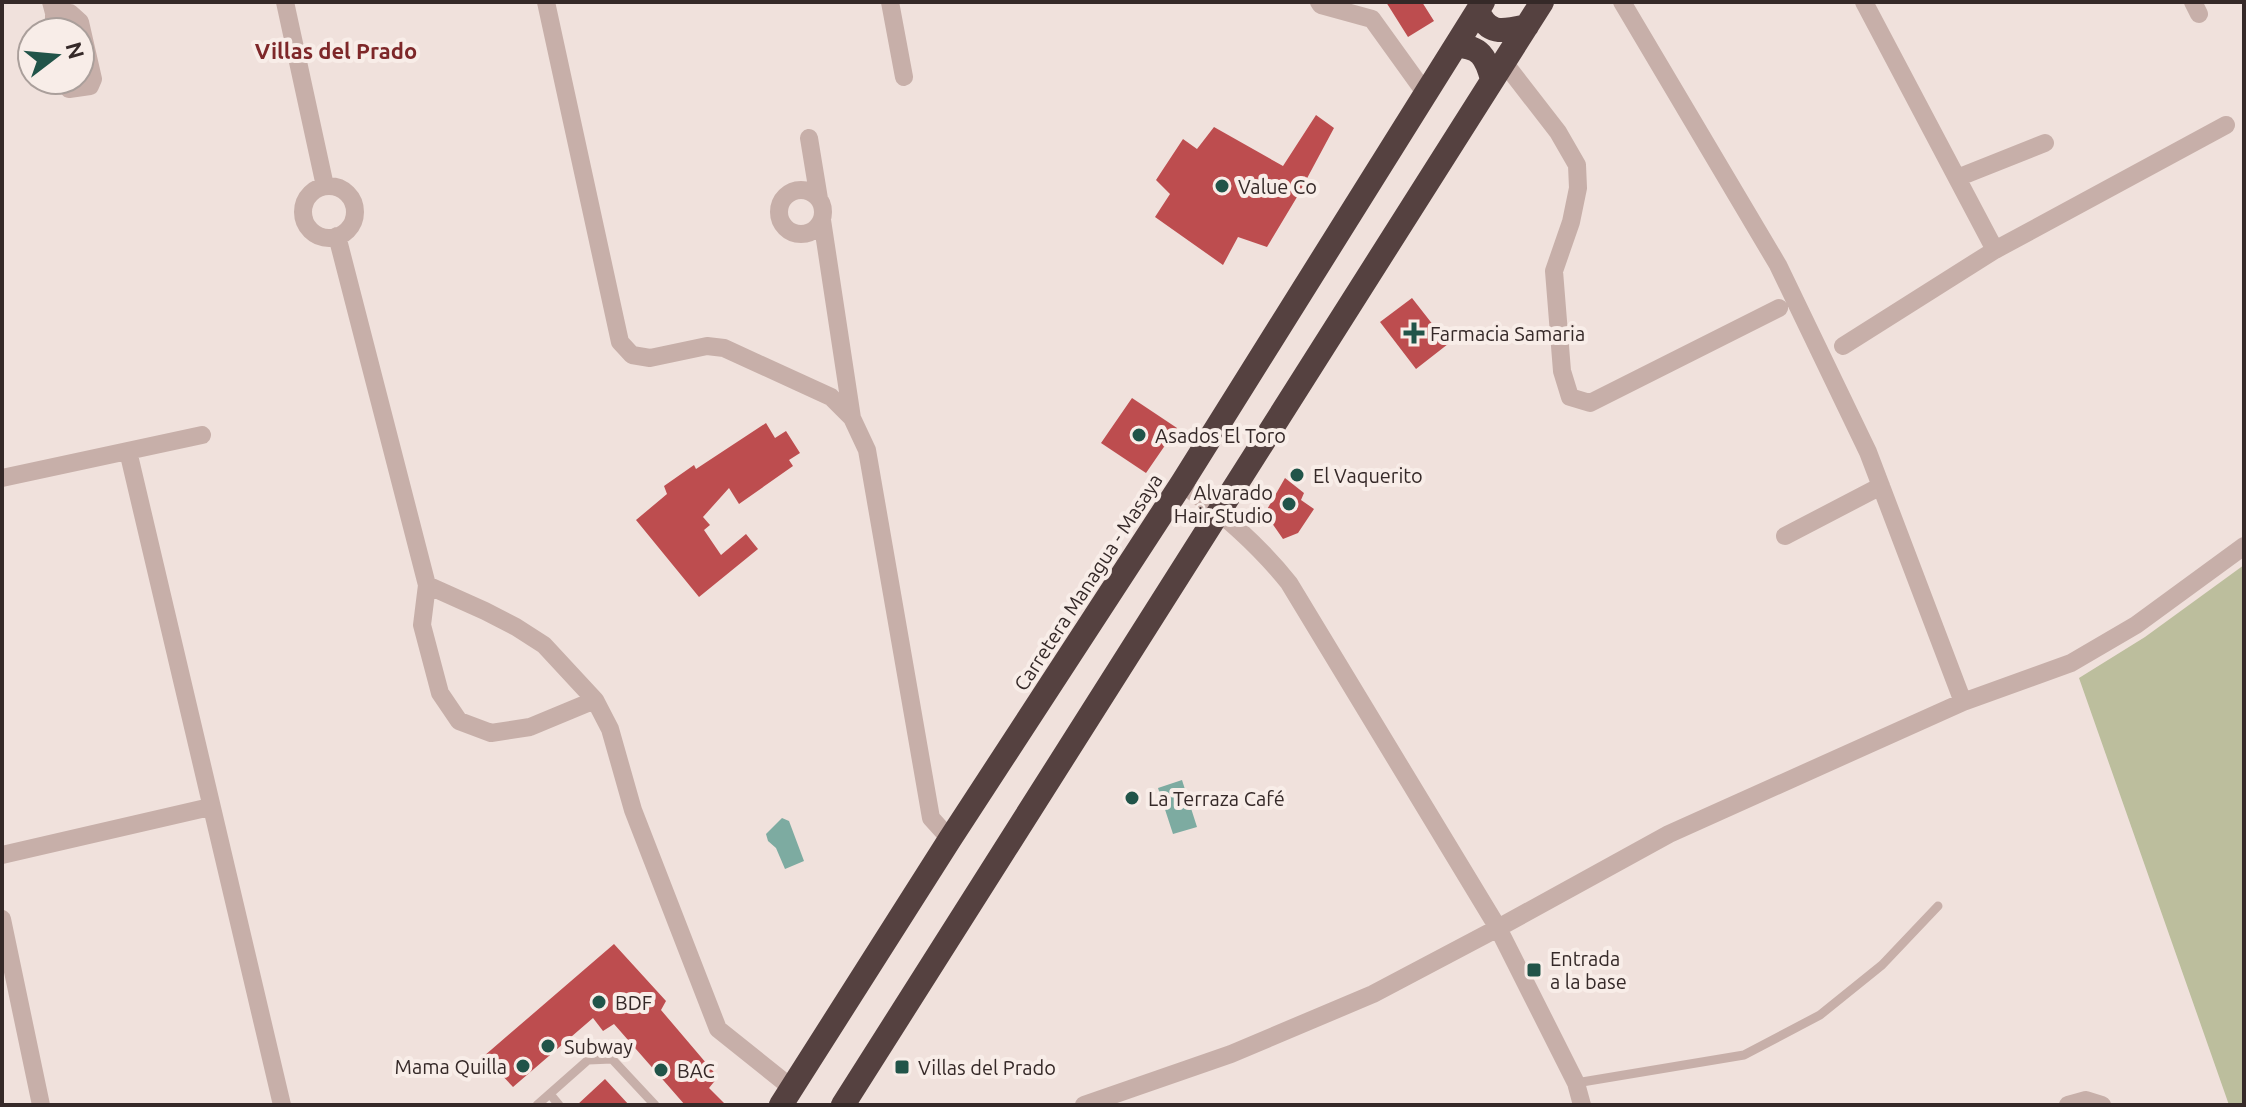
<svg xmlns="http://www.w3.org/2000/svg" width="2246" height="1107" font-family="Ubuntu,sans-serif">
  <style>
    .green { fill: #bcbe9d }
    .water { fill: #7daba1 }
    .building { fill: #bd4d4f }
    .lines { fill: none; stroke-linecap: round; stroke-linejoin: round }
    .lane { stroke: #c7afa9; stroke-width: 9 }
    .street { stroke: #c7afa9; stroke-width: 18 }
    .highway { stroke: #554140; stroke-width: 24 }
    .poi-dot { fill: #215449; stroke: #f8ede8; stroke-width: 3 }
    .labels { text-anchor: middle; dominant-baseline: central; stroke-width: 8; stroke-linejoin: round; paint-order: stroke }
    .poi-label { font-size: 20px; fill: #352928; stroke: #f8ede8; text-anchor: start }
    .street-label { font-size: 20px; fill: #352928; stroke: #f8ede8 }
    .neighbourhood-label { font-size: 22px; font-weight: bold; fill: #7e2729; stroke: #f8ede8 }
  </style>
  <rect width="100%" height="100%" fill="#f0e1dc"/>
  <path class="green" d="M2244,565V1105H2229L2079,678L2145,637Z"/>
  <path class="water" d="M1182,780L1197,827L1173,834L1158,788Z
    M782,818L789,821L804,861L785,869L776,848L768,841L766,834Z"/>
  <path class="building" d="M1386,2H1422L1434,21L1408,37Z
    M1316,115L1334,128L1297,197L1267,247L1238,237L1223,265L1155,217L1170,194L1156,180L1183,139L1197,149L1214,127L1283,166Z
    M1412,298L1448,344L1416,369L1380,322Z
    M1132,398L1177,428L1146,473L1101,443Z
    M766,423L775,438L786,431L800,453L789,460L793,466L739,504L729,488L703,517L710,525L704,530L721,555L746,534L758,549L699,597L636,520L667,494L664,486L694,465L696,469Z
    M1285,478L1304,493L1301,500L1314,509L1298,533L1283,539L1265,513Z
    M614,944L666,1001L661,1010L718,1077L709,1088L726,1105H685L614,1024L603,1031L593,1018L513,1087L484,1056Z
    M605,1079L629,1105H577Z"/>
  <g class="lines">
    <path class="lane" d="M1576,1083L1744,1055L1820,1015L1882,965L1938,906
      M550,1094L559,1105
      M537,1105L588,1060L612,1059L655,1105"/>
    <path class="street" d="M51,2L54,13V32
      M285,2L325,186
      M546,2L620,342L632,355L650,358L707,346L724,348L831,397L852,418L867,450L931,818L950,839
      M890,2L904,77
      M1319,2L1321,5L1372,19L1426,94
      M1622,2L1778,265L1868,452L1963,702
      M1864,2L1995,250
      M2193,2L2199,14
      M54,13H70L80,22L93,79L90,86L69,89L64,80
      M1503,61L1558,132L1577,165L1578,188L1571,222L1554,271L1562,371L1570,397L1590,403L1779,308
      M809,138L819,199
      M1957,178L2045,143
      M303 212a26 26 0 1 1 52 0a26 26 0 1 1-52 0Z
      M779 212a22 22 0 1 1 44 0a22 22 0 1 1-44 0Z
      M822,220L852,418
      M337,236L427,585L422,625L440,693L459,721L491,733L530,727L595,700
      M1843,346L1995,250L2226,125
      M128,451L282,1105
      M2,478L202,435
      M1182,483C1221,513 1258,544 1289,583L1498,928L1576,1083L1582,1105
      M1785,536L1881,486
      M427,585L485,611L516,627L544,645L595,700L610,729L633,810L718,1029L793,1089
      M2,855L210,807
      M2,919L41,1105
      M1084,1105L1231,1054L1373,994L1498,928L1669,834L1963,702L2071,663L2136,625L2244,546
      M2068,1105L2086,1100L2102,1105"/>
    <path class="highway" d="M1478,10C1487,36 1504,31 1527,26
      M1456,46C1480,46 1486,57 1492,79
      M781,1105L950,839L1182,483L1483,2
      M843,1105L1542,2"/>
  </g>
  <g class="poi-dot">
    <circle cx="1222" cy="186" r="8"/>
    <path d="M1410 321h8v8h8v8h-8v8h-8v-8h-8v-8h8z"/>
    <circle cx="1139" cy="435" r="8"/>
    <circle cx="1297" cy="475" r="8"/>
    <circle cx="1289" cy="504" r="8"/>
    <circle cx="1132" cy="798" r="8"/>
    <rect x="1526" y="962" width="16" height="16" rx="4"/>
    <circle cx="599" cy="1002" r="8"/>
    <circle cx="548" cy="1046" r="8"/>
    <circle cx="523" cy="1066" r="8"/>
    <rect x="894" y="1059" width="16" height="16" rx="4"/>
    <circle cx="661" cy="1070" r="8"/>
  </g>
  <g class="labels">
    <g class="poi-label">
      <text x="1238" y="186">Value Co</text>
      <text x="1430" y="333">Farmacia Samaria</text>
      <text x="1155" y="435">Asados El Toro</text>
      <text x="1313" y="475">El Vaquerito</text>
      <text x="1273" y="492" text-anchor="end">Alvarado<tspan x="1273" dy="23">Hair Studio</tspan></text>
      <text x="1148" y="798">La Terraza Café</text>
      <text x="1550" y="958">Entrada<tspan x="1550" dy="23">a la base</tspan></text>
      <text x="615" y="1002">BDF</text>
      <text x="564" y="1046">Subway</text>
      <text x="507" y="1066" text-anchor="end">Mama Quilla</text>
      <text x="918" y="1067">Villas del Prado</text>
      <text x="677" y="1070">BAC</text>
    </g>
    <g class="street-label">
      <text transform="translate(1088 582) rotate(-57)">Carretera Managua - Masaya</text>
    </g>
    <g class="neighbourhood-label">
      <text x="336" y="50">Villas del Prado</text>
    </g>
  </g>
  <rect width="2246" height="1107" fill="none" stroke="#352928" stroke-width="8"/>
  <g transform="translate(56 56) rotate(74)"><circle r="38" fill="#f8ede8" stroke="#aa9f9b" stroke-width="2"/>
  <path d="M0-6L14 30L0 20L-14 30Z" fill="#215449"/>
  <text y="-12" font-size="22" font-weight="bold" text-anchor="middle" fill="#352928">N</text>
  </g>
</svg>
